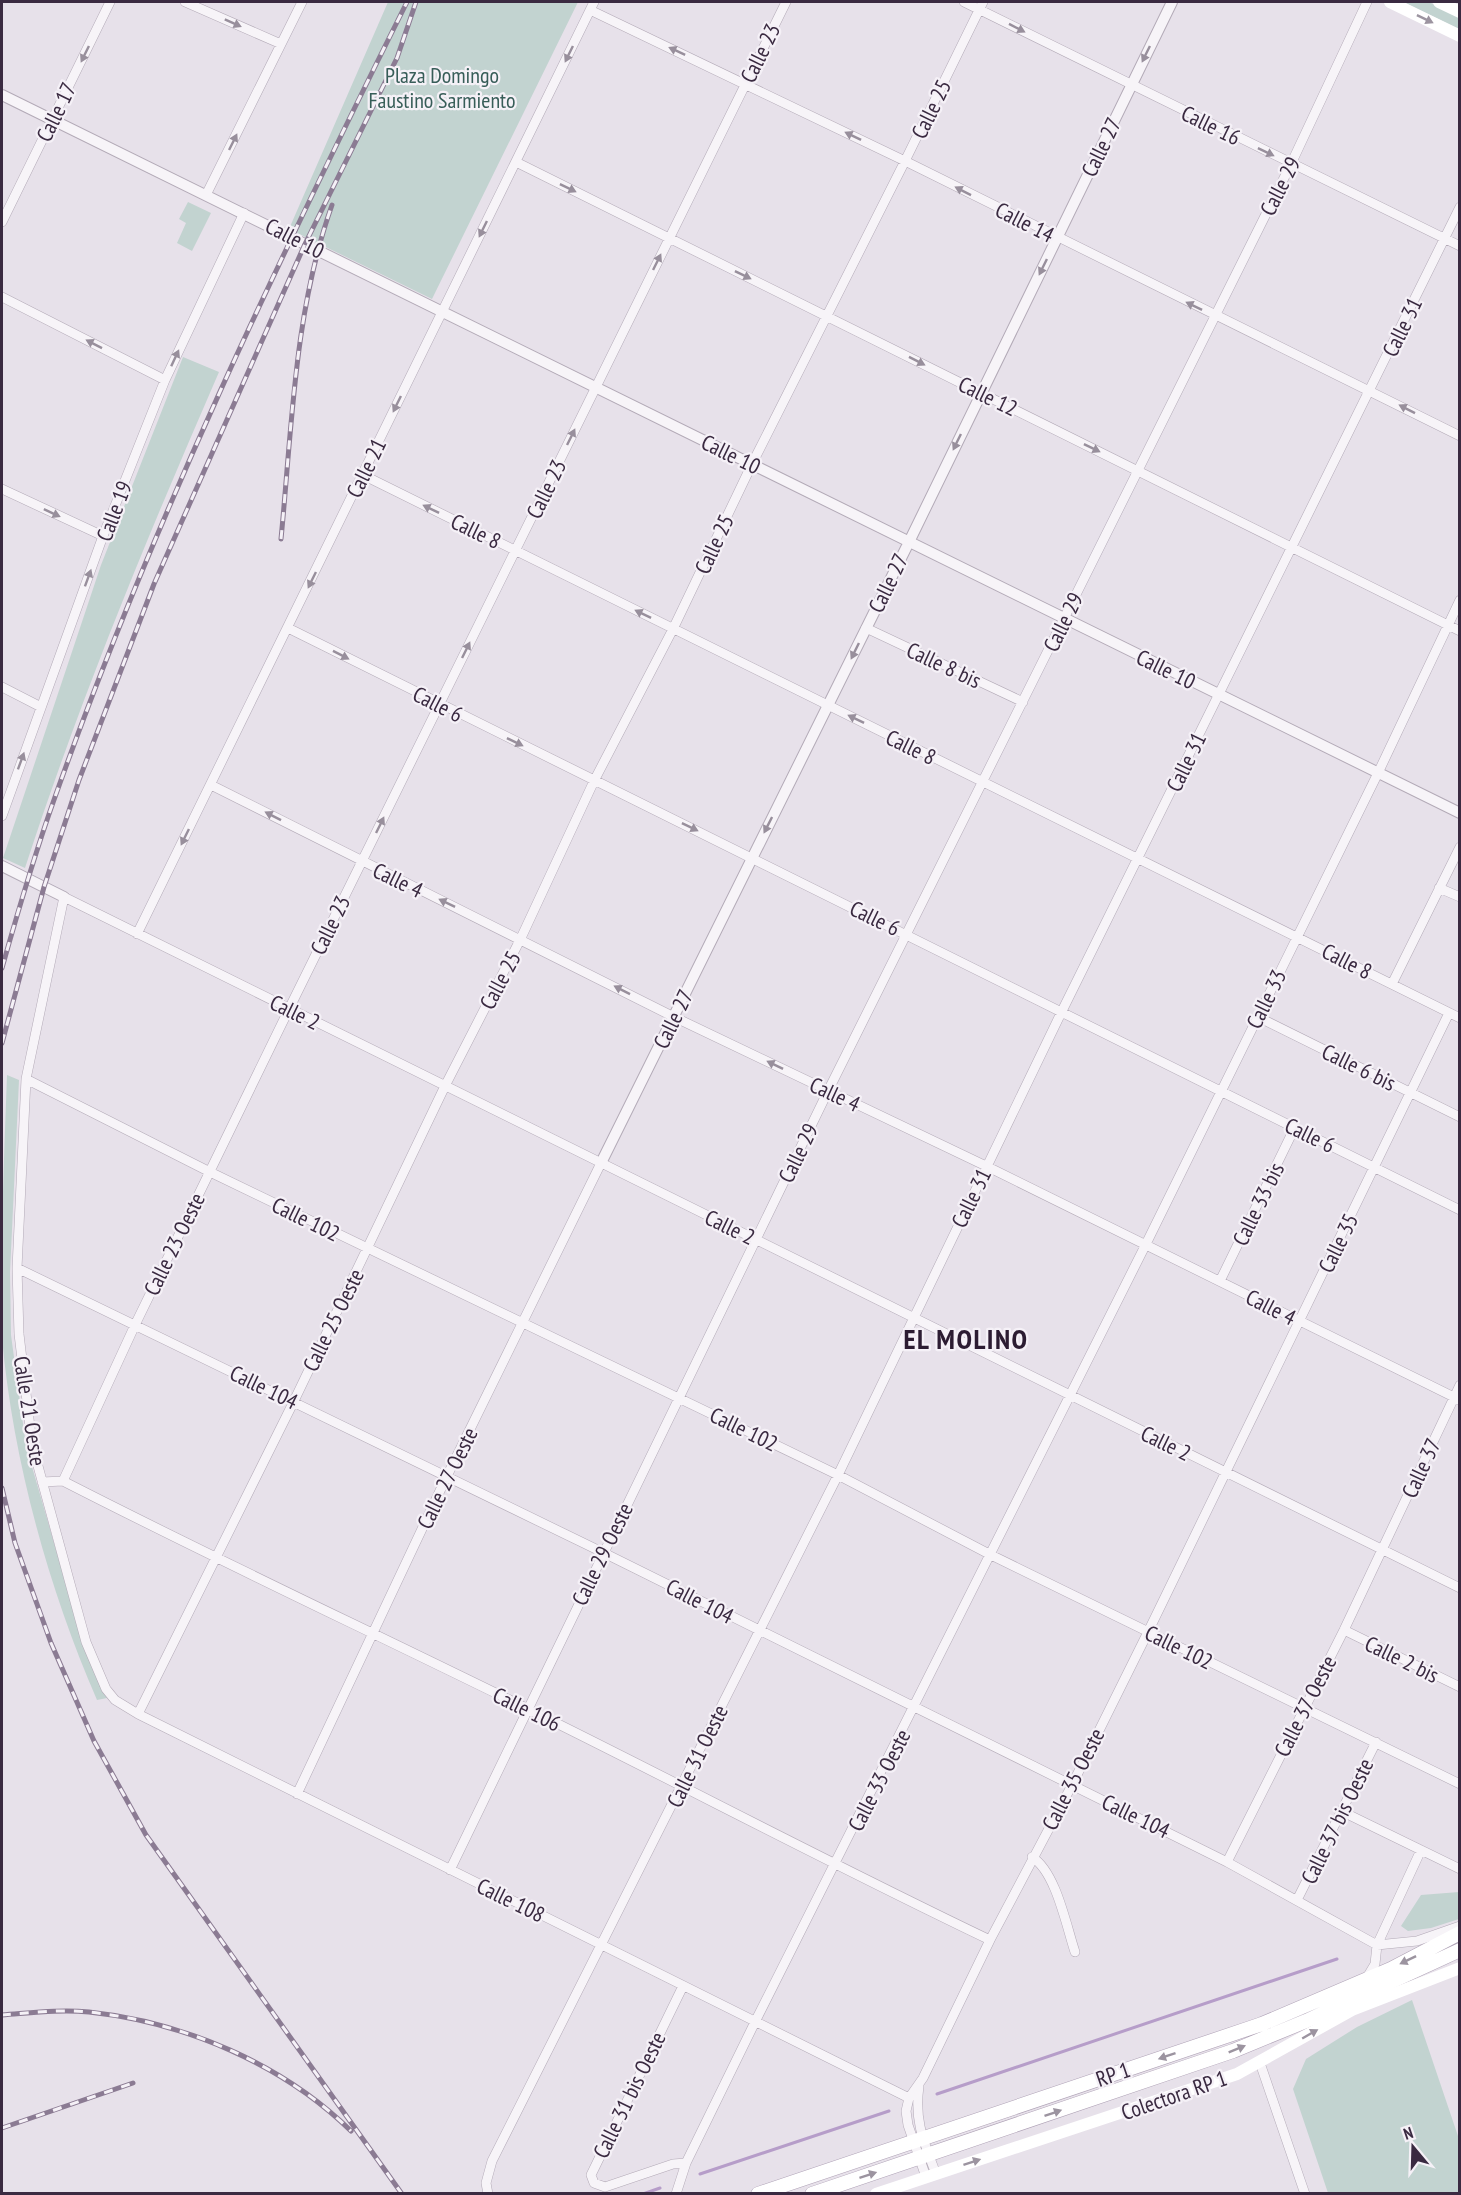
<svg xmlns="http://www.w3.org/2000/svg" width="1461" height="2195" font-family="'PT Sans Narrow',sans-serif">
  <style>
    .green { fill: #c2d3d0 }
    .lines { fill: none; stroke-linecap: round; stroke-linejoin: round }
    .stream { stroke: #b69dc9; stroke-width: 3 }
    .minor-casing { stroke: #b3aab7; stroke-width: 10 }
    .tertiary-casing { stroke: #b3aab7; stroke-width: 12 }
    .primary-casing { stroke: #aea1b5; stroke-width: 15 }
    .minor { stroke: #f7f4f8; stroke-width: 9 }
    .tertiary { stroke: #f7f4f8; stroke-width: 10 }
    .secondary { stroke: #fff; stroke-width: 12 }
    .primary { stroke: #fff; stroke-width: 14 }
    .rail-casing { stroke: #8b7b93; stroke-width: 5 }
    .rail { stroke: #f5f1f7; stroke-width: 3; stroke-dasharray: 9; stroke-linecap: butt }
    .oneway { fill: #9c94a0 }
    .oneway2 { fill: #988f9c }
    .labels { text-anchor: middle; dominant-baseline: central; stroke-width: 4.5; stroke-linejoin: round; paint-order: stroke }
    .street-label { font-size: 22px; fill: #3a2a41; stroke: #f5f1f7 }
    .park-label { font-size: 22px; fill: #375d58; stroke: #f5f1f7 }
    .district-label { font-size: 28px; font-weight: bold; letter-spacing: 1.5px; fill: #2c1c32; stroke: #f5f1f7 }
  </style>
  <rect width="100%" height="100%" fill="#e7e1ea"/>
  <path class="green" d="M388,2H578L432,299L289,229Z
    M1403,2H1429L1459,17V29Z
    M188,202L211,213L192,251L177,243L186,223L179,219Z
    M183,357L219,372C148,535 80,699 25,868L3,858L101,565Z
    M7,1075L19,1080L10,1272L11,1335L26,1446L83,1643L107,1698L97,1700C48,1587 13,1460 2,1338C0,1255 4,1159 7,1075Z
    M1459,1892V1919L1431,1928L1408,1931L1401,1926L1421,1895Z
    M1412,2000L1459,2139V2193H1328L1293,2089L1306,2059L1357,2027Z"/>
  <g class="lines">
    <path class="stream" d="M937,2094L1337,1959
      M700,2174L889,2111
      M643,2194L660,2188"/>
    <defs>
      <path id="minor" d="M185,2L281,44
        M964,2L1460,246
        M590,10L905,161L1460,436
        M516,162L1460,631
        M206,195L302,2
        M2,222L110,2
        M2,297L165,380
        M363,475L1460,1018
        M2,489L103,536
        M288,628L1460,1210
        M866,628L1023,702
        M2,687L41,707
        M211,785L674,1017L986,1166L1460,1400
        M2,816L103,536L165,380L244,213
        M1439,888L1460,897
        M137,934L594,2
        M1392,984L1460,847
        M1258,1017L1460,1117
        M26,1079L210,1172L838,1475L991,1555L1460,1784
        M17,1268L602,1552L1227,1862L1377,1945L1417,1941L1460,1926
        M1220,1281L1295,1127
        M63,1481L135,1325L289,1009L786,2
        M42,1482L63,1481C217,1560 374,1633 530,1710C684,1786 835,1866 990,1940
        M1344,1630L1460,1687
        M138,1714L294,1401L445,1086L521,938L594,781L673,629L752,464L905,161L983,2
        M297,1794L446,1478L601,1163
        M1341,1811L1460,1869
        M1032,1857C1056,1872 1066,1925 1075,1952
        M1227,1862L1344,1630L1460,1385
        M450,1870L828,1091L1291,164L1367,2
        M1297,1900L1376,1742
        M1366,1979L1375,1964L1377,1945L1421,1850
        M683,1986L591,2175L594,2183L605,2187L673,2164L686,2163
        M1260,2063L1305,2194
        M919,2086C914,2121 924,2142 936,2174
        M909,2098L138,1714L115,1700L106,1689L86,1642L32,1444L19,1334L17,1268L26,1079L64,897L1460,1588
        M926,2177L908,2125L906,2111L909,2098L923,2078L990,1940L1072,1785L1148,1632L1449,1013
        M488,2194L486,2183L492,2161L838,1475L1062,1011L1460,207
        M676,2194L686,2163L755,2022L1146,1244L1378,773L1460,600"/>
      <path id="tertiary" d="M2,95L1460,813
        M2,866L64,897
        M601,1163L909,542L1172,2"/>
      <path id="primary" d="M758,2194L1262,2024L1391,1969L1460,1933
        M812,2194L1233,2051L1306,2021L1460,1950"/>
    </defs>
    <use href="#minor" class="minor-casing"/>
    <use href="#tertiary" class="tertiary-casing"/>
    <use href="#primary" class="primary-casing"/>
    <use href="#minor" class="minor"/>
    <use href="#tertiary" class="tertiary"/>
    <path class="secondary" d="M1390,2L1460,36
      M1439,2L1460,12
      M876,2194L1237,2074L1352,2010L1460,1968"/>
    <use href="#primary" class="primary"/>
    <defs>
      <path id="rail" d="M281,539C292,427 294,312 332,205
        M2,968C18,911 35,853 55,797C152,523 278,261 407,2
        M2,1043L44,887L79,780L154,584L305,244L397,58L416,2
        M2,1488L15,1543L51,1643L94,1741L146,1835L402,2194
        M2,2015C30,2013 60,2009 89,2012C184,2022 283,2064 351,2131
        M2,2128L133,2083"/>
    </defs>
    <use href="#rail" class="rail-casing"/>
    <use href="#rail" class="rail"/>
  </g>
  <defs><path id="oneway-solid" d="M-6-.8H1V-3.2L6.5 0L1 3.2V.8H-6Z" transform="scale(1.5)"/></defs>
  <g class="oneway">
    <use href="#oneway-solid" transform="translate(1425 19) rotate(26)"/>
    <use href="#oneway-solid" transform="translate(1408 1960) rotate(154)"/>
    <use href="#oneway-solid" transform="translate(1310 2034) rotate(-30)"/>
    <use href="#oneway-solid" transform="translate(1237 2049) rotate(-22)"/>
    <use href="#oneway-solid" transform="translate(1167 2056) rotate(161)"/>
    <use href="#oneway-solid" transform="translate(1053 2113) rotate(-19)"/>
    <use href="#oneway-solid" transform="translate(972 2162) rotate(-18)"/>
    <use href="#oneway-solid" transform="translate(868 2175) rotate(-18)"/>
  </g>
  <g class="oneway2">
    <use href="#oneway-solid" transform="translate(233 23) rotate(24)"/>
    <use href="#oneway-solid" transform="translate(1017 28) rotate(27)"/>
    <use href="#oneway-solid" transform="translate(677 51) rotate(-155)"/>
    <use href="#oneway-solid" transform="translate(85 54) rotate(116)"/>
    <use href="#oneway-solid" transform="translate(569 54) rotate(116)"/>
    <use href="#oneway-solid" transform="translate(1146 54) rotate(116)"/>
    <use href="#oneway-solid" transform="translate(853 136) rotate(-154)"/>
    <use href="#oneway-solid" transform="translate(233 142) rotate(-64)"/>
    <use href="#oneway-solid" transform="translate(1266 152) rotate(26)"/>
    <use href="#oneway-solid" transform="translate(568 188) rotate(26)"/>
    <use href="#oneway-solid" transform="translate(963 191) rotate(-153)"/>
    <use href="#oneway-solid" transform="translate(483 229) rotate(116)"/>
    <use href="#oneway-solid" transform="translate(657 262) rotate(-64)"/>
    <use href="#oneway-solid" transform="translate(1043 267) rotate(116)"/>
    <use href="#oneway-solid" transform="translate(743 275) rotate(26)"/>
    <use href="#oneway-solid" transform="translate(1194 306) rotate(-154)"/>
    <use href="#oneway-solid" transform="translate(94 344) rotate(-153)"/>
    <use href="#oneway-solid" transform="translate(175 358) rotate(-65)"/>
    <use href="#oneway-solid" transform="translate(917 361) rotate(27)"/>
    <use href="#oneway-solid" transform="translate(397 404) rotate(116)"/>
    <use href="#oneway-solid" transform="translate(1407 409) rotate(-153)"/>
    <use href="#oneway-solid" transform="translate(571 437) rotate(-64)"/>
    <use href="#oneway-solid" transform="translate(957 442) rotate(116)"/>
    <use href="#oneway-solid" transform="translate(1092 448) rotate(26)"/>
    <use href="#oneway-solid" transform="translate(431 509) rotate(-154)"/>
    <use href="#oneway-solid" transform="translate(52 513) rotate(25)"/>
    <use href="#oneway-solid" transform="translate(88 578) rotate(-70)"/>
    <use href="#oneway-solid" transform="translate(312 580) rotate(116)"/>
    <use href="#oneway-solid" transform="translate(643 614) rotate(-154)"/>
    <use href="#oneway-solid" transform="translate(466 650) rotate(-64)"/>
    <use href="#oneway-solid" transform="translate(855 651) rotate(116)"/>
    <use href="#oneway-solid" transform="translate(341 655) rotate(27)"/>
    <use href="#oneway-solid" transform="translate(856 719) rotate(-154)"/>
    <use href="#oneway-solid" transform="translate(515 742) rotate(26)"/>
    <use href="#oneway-solid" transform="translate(21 761) rotate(-70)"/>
    <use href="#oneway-solid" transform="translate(273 816) rotate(-153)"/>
    <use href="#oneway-solid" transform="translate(380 825) rotate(-64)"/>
    <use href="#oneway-solid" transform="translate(768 825) rotate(117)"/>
    <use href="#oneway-solid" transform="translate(690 827) rotate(26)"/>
    <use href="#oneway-solid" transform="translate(185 837) rotate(116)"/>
    <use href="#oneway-solid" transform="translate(447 903) rotate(-154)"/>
    <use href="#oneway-solid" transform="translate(622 990) rotate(-153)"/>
    <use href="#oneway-solid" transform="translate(775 1065) rotate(-154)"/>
  </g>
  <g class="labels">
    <g class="street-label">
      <text transform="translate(760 53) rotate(-64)">Calle 23</text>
      <text transform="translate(931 109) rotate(-64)">Calle 25</text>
      <text transform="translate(56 112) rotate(-64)">Calle 17</text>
      <text transform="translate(1211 125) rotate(26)">Calle 16</text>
      <text transform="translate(1101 147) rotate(-64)">Calle 27</text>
      <text transform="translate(1280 186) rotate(-63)">Calle 29</text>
      <text transform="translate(1025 222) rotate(27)">Calle 14</text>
      <text transform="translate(295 238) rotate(27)">Calle 10</text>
      <text transform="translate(1402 327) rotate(-64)">Calle 31</text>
      <text transform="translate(988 396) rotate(26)">Calle 12</text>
      <text transform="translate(731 454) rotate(26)">Calle 10</text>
      <text transform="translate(366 468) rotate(-64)">Calle 21</text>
      <text transform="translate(546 489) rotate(-64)">Calle 23</text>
      <text transform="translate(114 511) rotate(-69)">Calle 19</text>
      <text transform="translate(476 531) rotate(26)">Calle 8</text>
      <text transform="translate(714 544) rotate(-65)">Calle 25</text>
      <text transform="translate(888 583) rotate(-64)">Calle 27</text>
      <text transform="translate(1063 622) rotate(-64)">Calle 29</text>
      <text transform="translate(944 665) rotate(25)">Calle 8 bis</text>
      <text transform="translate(1166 669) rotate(26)">Calle 10</text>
      <text transform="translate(438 704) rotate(27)">Calle 6</text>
      <text transform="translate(911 747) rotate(26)">Calle 8</text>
      <text transform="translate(1186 762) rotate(-64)">Calle 31</text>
      <text transform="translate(398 880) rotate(26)">Calle 4</text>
      <text transform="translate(875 918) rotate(26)">Calle 6</text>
      <text transform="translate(330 925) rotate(-64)">Calle 23</text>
      <text transform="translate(1347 961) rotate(27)">Calle 8</text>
      <text transform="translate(500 980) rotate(-62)">Calle 25</text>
      <text transform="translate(1266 999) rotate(-64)">Calle 33</text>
      <text transform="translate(295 1012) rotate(26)">Calle 2</text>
      <text transform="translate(673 1019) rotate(-64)">Calle 27</text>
      <text transform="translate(1359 1067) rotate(26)">Calle 6 bis</text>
      <text transform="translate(835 1094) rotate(25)">Calle 4</text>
      <text transform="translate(1310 1135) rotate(26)">Calle 6</text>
      <text transform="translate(798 1153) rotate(-64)">Calle 29</text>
      <text transform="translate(971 1198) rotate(-64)">Calle 31</text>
      <text transform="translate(1258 1204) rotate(-64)">Calle 33 bis</text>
      <text transform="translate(306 1219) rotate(26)">Calle 102</text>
      <text transform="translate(730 1227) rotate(26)">Calle 2</text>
      <text transform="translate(1338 1243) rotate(-64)">Calle 35</text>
      <text transform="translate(174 1244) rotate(-64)">Calle 23 Oeste</text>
      <text transform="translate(1271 1307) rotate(27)">Calle 4</text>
      <text transform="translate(333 1320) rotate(-64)">Calle 25 Oeste</text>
      <text transform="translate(264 1387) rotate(26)">Calle 104</text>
      <text transform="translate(30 1411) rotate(81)">Calle 21 Oeste</text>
      <text transform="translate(744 1429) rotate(26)">Calle 102</text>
      <text transform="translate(1166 1443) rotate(26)">Calle 2</text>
      <text transform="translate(1421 1468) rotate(-65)">Calle 37</text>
      <text transform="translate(447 1478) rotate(-64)">Calle 27 Oeste</text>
      <text transform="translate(602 1554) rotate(-64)">Calle 29 Oeste</text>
      <text transform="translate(700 1601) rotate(27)">Calle 104</text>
      <text transform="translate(1179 1647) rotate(26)">Calle 102</text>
      <text transform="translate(1402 1659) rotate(26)">Calle 2 bis</text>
      <text transform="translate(1305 1706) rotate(-63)">Calle 37 Oeste</text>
      <text transform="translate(527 1709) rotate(26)">Calle 106</text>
      <text transform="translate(697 1756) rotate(-64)">Calle 31 Oeste</text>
      <text transform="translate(1073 1779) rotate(-63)">Calle 35 Oeste</text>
      <text transform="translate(879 1780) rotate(-63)">Calle 33 Oeste</text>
      <text transform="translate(1136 1816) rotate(26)">Calle 104</text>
      <text transform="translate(1337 1821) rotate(-64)">Calle 37 bis Oeste</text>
      <text transform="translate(511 1900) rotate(26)">Calle 108</text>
      <text transform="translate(1113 2074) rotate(-19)">RP 1</text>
      <text transform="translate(629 2095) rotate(-64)">Calle 31 bis Oeste</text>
      <text transform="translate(1174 2095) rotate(-19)">Colectora RP 1</text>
    </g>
    <g class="park-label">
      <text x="442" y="75">Plaza Domingo<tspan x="442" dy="25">Faustino Sarmiento</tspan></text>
    </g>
    <g class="district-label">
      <text x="966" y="1338">EL MOLINO</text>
    </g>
  </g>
  <rect width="1461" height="2195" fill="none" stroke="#3a2a41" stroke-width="6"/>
  <g transform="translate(1413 2147) rotate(341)" stroke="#f5f1f7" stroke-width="4.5" paint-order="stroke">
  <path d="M0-4.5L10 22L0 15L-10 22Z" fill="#3a2a41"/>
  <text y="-9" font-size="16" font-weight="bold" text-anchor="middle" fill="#3a2a41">N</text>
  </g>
</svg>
